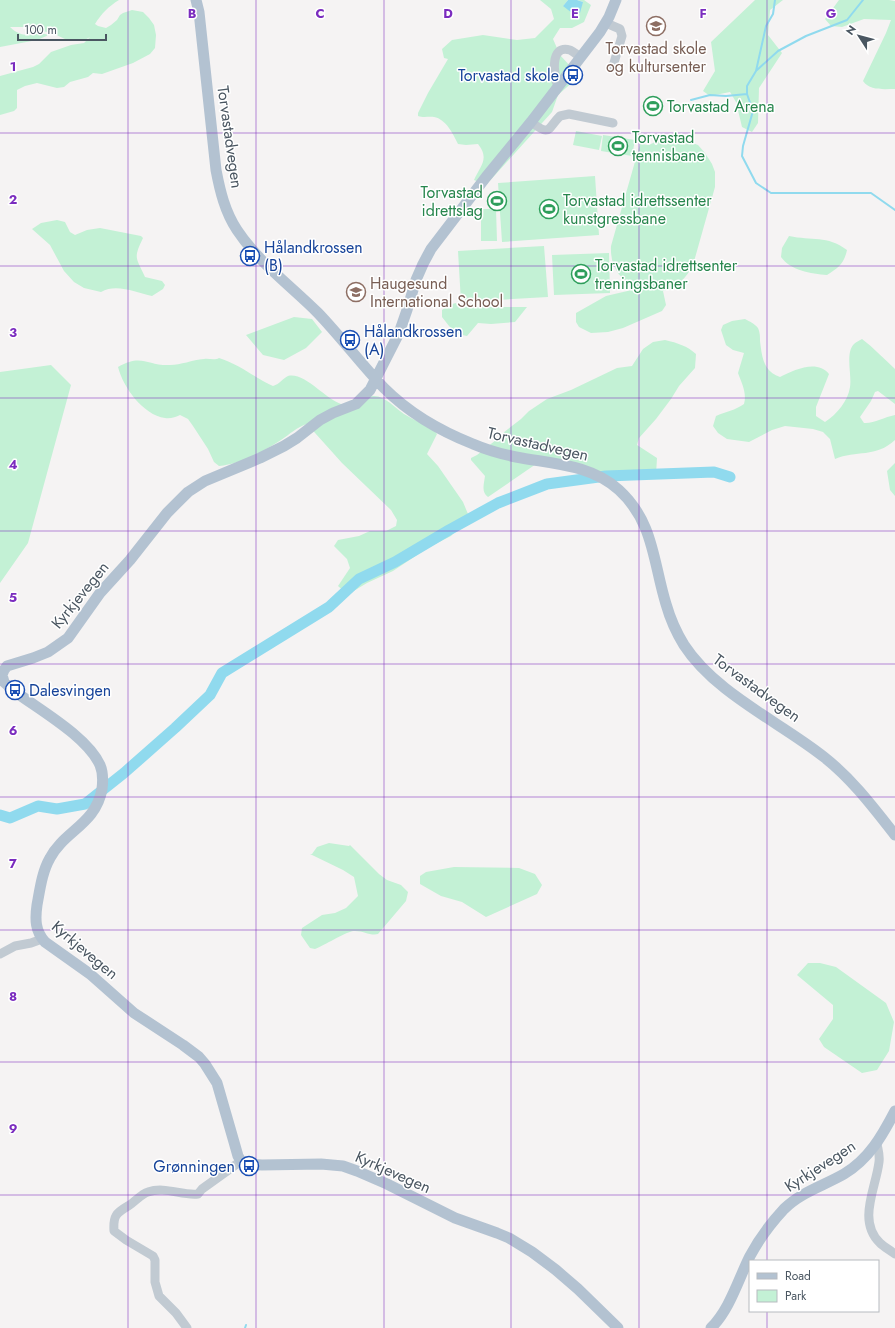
<svg xmlns="http://www.w3.org/2000/svg" width="895" height="1328" font-family="Jost,sans-serif">
  <style>
    .green { fill: #c3f1d5 }
    .water { fill: #90daee }
    .lines { fill: none; stroke-linecap: round; stroke-linejoin: round }
    .stream { stroke: #90daee; stroke-width: 2 }
    .river { stroke: #90daee; stroke-width: 11 }
    .minor { stroke: #c1cad2; stroke-width: 9 }
    .major { stroke: #b3c2d1; stroke-width: 11 }
    .grid { fill: none; stroke: #7b2cbf; stroke-width: 1; stroke-opacity: 0.55 }
    .labels { text-anchor: middle; dominant-baseline: central; stroke-width: 3; stroke-linejoin: round; paint-order: stroke }
    .education-label { font-size: 16px; fill: #785e54; stroke: #fff }
    .transit-label { font-size: 16px; fill: #164399; stroke: #fff; text-anchor: start }
    .leisure-label { font-size: 16px; fill: #27864d; stroke: #fff; text-anchor: start }
    .street-label { font-size: 16px; fill: #4a5661; stroke: #fff }
    .grid-label { font-size: 13px; text-anchor: middle; font-weight: bold; fill: #7b2cbf; stroke: #fff; stroke-width: 3; stroke-linejoin: round; paint-order: stroke }
  </style>
  <rect width="100%" height="100%" fill="#f5f3f3"/>
  <path class="green" d="M0,0H119C109,6 101,14 95,24L98,26L106,28L111,25L117,20L120,15L123,13L132,10L143,12L149,18L154,25L156,35L155,48L150,54L133,63L102,74L93,73L88,77L70,82L64,87L57,88L37,83L25,86L17,90V108L14,111L0,115V76L33,67L39,64L51,52L71,45L84,43L90,37L83,41L65,39L52,33L23,27H10C26,42 33,30 49,35L37,40L0,47Z
    M540,0H568L563,6L583,2L577,0H584L591,5L584,22L572,28H560L553,39L560,55L571,67L575,80L558,95L552,112L486,185L474,180C480,166 490,159 478,144L466,145L458,144C453,134 446,119 434,117C429,116 424,118 418,116V113L428,93L448,59L444,58L442,49L452,40L483,35L517,40L535,38L554,19L551,9Z
    M755,0H783L770,10L768,35L782,53L759,88L758,123L752,132L742,127L736,102L730,92L710,96L703,91L715,71L711,42Z
    M839,0H889L895,1V89C884,89 870,91 863,81L886,33L891,20L864,19L842,27L831,26L825,19Z
    M576,131L602,136L599,150L573,145Z
    M603,135L635,140L632,156L601,151Z
    M668,138H679L698,145L705,153L712,164L715,172V187L693,265C686,278 677,288 663,291L666,305L662,311L623,328L608,332L591,333L579,327L576,322V313L606,296L636,289C620,278 610,268 611,246L640,144L649,145L657,141Z
    M595,176L599,235L502,242L498,183Z
    M481,209H496L497,241H481Z
    M57,220L65,222L70,232L75,235L87,230L100,228L141,236L143,238C133,259 136,257 145,277L162,281L165,285L163,289L152,296C136,293 117,283 101,292L84,288L74,282L64,271L50,245L32,229L41,223Z
    M789,236C812,241 827,235 847,250C844,264 838,268 827,275C811,274 790,270 781,257L782,248Z
    M544,246L548,297L461,302L458,251Z
    M609,253L610,293L554,295L552,255Z
    M456,303L463,307H527L515,322L491,324L478,323L467,336L457,334L449,326L442,317V310L448,305Z
    M294,317L312,319L322,332L306,348L284,360L263,355L246,335Z
    M745,319C750,322 754,323 758,328C760,332 760,337 760,341C762,357 763,371 780,377C794,370 817,359 829,374L816,407V416L825,422C837,414 848,401 850,387C852,375 845,353 854,344C856,342 860,340 862,339C874,348 884,359 895,369V404L878,391L875,392L871,401L860,417L864,423C873,424 884,417 895,415V440C876,458 856,450 835,459L830,439L823,432L813,429L785,426L772,430L749,442L727,439L718,433L713,426L716,416C725,412 736,410 744,404C747,393 742,384 738,373L744,353L733,350L726,345L721,330L723,325L732,321Z
    M665,340C678,343 687,346 696,354L695,368L679,386L671,399L656,419L639,438L637,445L657,458L656,475L640,472L624,473L625,475L539,462L488,497C481,492 484,484 485,476L471,460V458L477,455L496,440L503,433L521,419L529,411L547,399L571,390L617,368L632,366L643,349L653,342Z
    M219,358C239,364 255,378 273,386C280,384 283,378 288,376C305,372 325,399 341,404C348,406 364,397 373,396C384,395 395,408 404,414C414,420 424,424 434,430L437,434L427,454L438,466L463,502L468,514L466,520L451,536L429,547L393,571L367,583L352,592L347,594L338,586L350,568L347,559L334,546L338,540L359,536L370,531H386L396,526L397,520L391,510L342,463L307,424C297,427 290,434 281,440C263,452 240,464 219,466L214,462L208,449L193,426L188,419L180,415C176,417 170,419 165,418C143,415 123,387 118,367C142,353 147,366 170,365C181,365 192,360 204,359C209,358 214,361 219,358Z
    M51,365L71,385L28,543L0,583V372Z
    M895,463V496L890,490L887,471Z
    M329,843L349,846L350,845L379,874L387,880L401,885L408,892L406,901L378,934C370,936 362,930 353,931C344,933 325,945 315,949L310,948L301,935L302,928L322,915L335,913L346,908L358,896L354,877L343,870L310,854H312L317,847Z
    M454,867L519,868L535,874L542,885L537,894L486,917L462,902L441,896L420,884V876L426,872Z
    M808,963H820L836,967L886,1003L894,1022L889,1051L877,1070L862,1073L824,1047L819,1039L833,1019V1005L797,975Z"/>
  <path class="water" d="M568,0H577L583,2L580,13H572L563,6Z"/>
  <g class="lines">
    <path class="stream" d="M775,0L773,14L766,26L756,71L747,86V94L753,111L743,146L742,156L756,183L771,193H871L895,210
      M757,70L778,51L806,36L847,20L863,0
      M691,100L710,95L726,96L747,94
      M245,1328L246,1325"/>
    <path class="river" d="M0,815L10,818L38,806L57,809L85,804L124,773L175,728L210,695L222,673L329,607L359,579L395,562L449,530L498,503L547,484L606,476L714,472L730,477"/>
    <path class="minor" d="M606,23L620,29L622,36L613,66
      M558,87C554,76 549,44 570,50C574,52 577,55 581,57
      M531,122C551,137 547,129 560,116L569,114L613,123
      M0,954L15,946L31,943L42,939
      M877,1144C878,1150 880,1155 879,1162C876,1188 857,1221 880,1243C884,1247 890,1250 895,1254
      M187,1328L176,1313L159,1296L155,1282V1260L153,1256L126,1240L114,1231C113,1216 116,1213 128,1206C135,1202 141,1194 148,1192C165,1186 182,1196 198,1194L202,1189L241,1161"/>
    <path class="major" d="M196,0L199,12L216,170C220,191 225,212 237,230C258,262 291,286 318,313C341,337 361,364 384,388C409,413 440,431 473,444C487,450 501,454 516,457C552,464 590,464 619,490C654,522 653,562 666,604C670,618 676,632 684,645C715,693 780,722 824,757C852,779 873,807 895,835
      M616,0L609,17L600,32L531,122L486,177L431,249L423,264L416,280L407,310L399,333L370,390L356,404L333,413L320,420L297,438L284,446L260,458L205,481L188,492L167,513L130,560L100,593L68,638L48,652L33,658L7,666L4,670L2,675L4,682L13,690C38,709 87,736 100,765C103,772 103,781 102,789C96,824 64,831 50,858C42,872 40,889 37,905C35,919 35,931 45,942L90,974L134,1013L183,1045L199,1057L205,1064L217,1083L234,1142L238,1156L241,1161L247,1164L262,1165L321,1164L343,1166L357,1171L387,1184L455,1218L497,1233L509,1238L532,1252L556,1270L578,1289L618,1328
      M711,1328C730,1309 738,1280 750,1256C759,1239 771,1223 784,1209C801,1192 823,1186 844,1174C869,1159 882,1136 895,1111"/>
  </g>
  <path class="grid" d="M128,0V1328M256,0V1328M384,0V1328M511,0V1328M639,0V1328M767,0V1261M0,133H895M0,266H895M0,398H895M0,531H895M0,664H895M0,797H895M0,930H895M0,1062H895M0,1195H895M767,1311V1328"/>
  <defs>
    <symbol id="school-ring" viewBox="-11 -11 22 22"><circle r="9.5" fill="#fff" stroke="#8d6e63" stroke-width="1.5"/><path d="M0-5L7-2L0 1L-7-2ZM-4 1L0 2.5L4 1V4Q0 6-4 4Z" fill="#8d6e63"/></symbol>
    <symbol id="bus-ring" viewBox="-11 -11 22 22"><circle r="9.5" fill="#fff" stroke="#1a4fb4" stroke-width="1.5"/><path d="M-5-6H5V4H4V6H2V4H-2V6H-4V4H-5ZM-3.5-4V0h7V-4ZM-3.5 1.2v1.5H-2V1.2ZM2 1.2v1.5H3.5V1.2Z" fill="#1a4fb4"/></symbol>
    <symbol id="stadium-ring" viewBox="-11 -11 22 22"><circle r="9.5" fill="#fff" stroke="#2e9e5b" stroke-width="1.5"/><path d="M0-5a6.5 5 0 1 0 0 10a6.5 5 0 1 0 0-10ZM-3.5-1.8h7v3.6h-7Z" fill="#2e9e5b"/></symbol>
  </defs>
  <g fill-rule="evenodd">
    <use href="#school-ring" x="645" y="15" width="22" height="22"/>
    <use href="#bus-ring" x="562" y="64" width="22" height="22"/>
    <use href="#stadium-ring" x="642" y="95" width="22" height="22"/>
    <use href="#stadium-ring" x="607" y="135" width="22" height="22"/>
    <use href="#stadium-ring" x="486" y="190" width="22" height="22"/>
    <use href="#stadium-ring" x="538" y="198" width="22" height="22"/>
    <use href="#bus-ring" x="239" y="245" width="22" height="22"/>
    <use href="#stadium-ring" x="570" y="263" width="22" height="22"/>
    <use href="#school-ring" x="345" y="281" width="22" height="22"/>
    <use href="#bus-ring" x="339" y="329" width="22" height="22"/>
    <use href="#bus-ring" x="4" y="679" width="22" height="22"/>
    <use href="#bus-ring" x="238" y="1155" width="22" height="22"/>
  </g>
  <g class="labels">
    <g class="education-label">
      <text x="656" y="48">Torvastad skole<tspan x="656" dy="18">og kultursenter</tspan></text>
      <text x="370" y="283" text-anchor="start">Haugesund<tspan x="370" dy="18">International School</tspan></text>
    </g>
    <g class="transit-label">
      <text x="559" y="75" text-anchor="end">Torvastad skole</text>
      <text x="264" y="247">Hålandkrossen<tspan x="264" dy="18">(B)</tspan></text>
      <text x="364" y="331">Hålandkrossen<tspan x="364" dy="18">(A)</tspan></text>
      <text x="29" y="690">Dalesvingen</text>
      <text x="235" y="1166" text-anchor="end">Grønningen</text>
    </g>
    <g class="leisure-label">
      <text x="667" y="106">Torvastad Arena</text>
      <text x="632" y="137">Torvastad<tspan x="632" dy="18">tennisbane</tspan></text>
      <text x="483" y="192" text-anchor="end">Torvastad<tspan x="483" dy="18">idrettslag</tspan></text>
      <text x="563" y="200">Torvastad idrettssenter<tspan x="563" dy="18">kunstgressbane</tspan></text>
      <text x="595" y="265">Torvastad idrettsenter<tspan x="595" dy="18">treningsbaner</tspan></text>
    </g>
    <g class="street-label">
      <text transform="translate(230 137) rotate(82)">Torvastadvegen</text>
      <text transform="translate(538 444) rotate(13)">Torvastadvegen</text>
      <text transform="translate(80 595) rotate(-51)">Kyrkjevegen</text>
      <text transform="translate(757 688) rotate(36)">Torvastadvegen</text>
      <text transform="translate(85 950) rotate(40)">Kyrkjevegen</text>
      <text transform="translate(820 1166) rotate(-33)">Kyrkjevegen</text>
      <text transform="translate(393 1172) rotate(24)">Kyrkjevegen</text>
    </g>
  </g>
  <g class="grid-label">
    <text x="192" y="18">B</text>
    <text x="320" y="18">C</text>
    <text x="448" y="18">D</text>
    <text x="575" y="18">E</text>
    <text x="703" y="18">F</text>
    <text x="831" y="18">G</text>
    <text x="13" y="71">1</text>
    <text x="13" y="204">2</text>
    <text x="13" y="337">3</text>
    <text x="13" y="469">4</text>
    <text x="13" y="602">5</text>
    <text x="13" y="735">6</text>
    <text x="13" y="868">7</text>
    <text x="13" y="1001">8</text>
    <text x="13" y="1133">9</text>
  </g>
  <rect x="749" y="1260" width="130" height="52" fill="#ffffff" stroke="#b7bbc0"/>
  <rect x="757" y="1273" width="20" height="6" fill="#b3c2d1" stroke="#b7bbc0"/>
  <text x="785" y="1280" font-size="12" fill="#4a5661">Road</text>
  <rect x="757" y="1290" width="20" height="12" fill="#c3f1d5" stroke="#b7bbc0"/>
  <text x="785" y="1300" font-size="12" fill="#4a5661">Park</text>
  <g transform="translate(859 36) rotate(306)" stroke="#ffffff" stroke-width="3" paint-order="stroke">
  <path d="M0-3L7 15L0 10L-7 15Z" fill="#4a5661"/>
  <text y="-6" font-size="11" font-weight="bold" text-anchor="middle" fill="#4a5661">N</text>
  </g>
  <path d="M18 34v6h88v-6" fill="none" stroke="#4a5661" stroke-width="2"/>
  <text x="24" y="34" font-size="12" fill="#4a5661" stroke="#ffffff" stroke-width="3" paint-order="stroke">100 m</text>
</svg>
